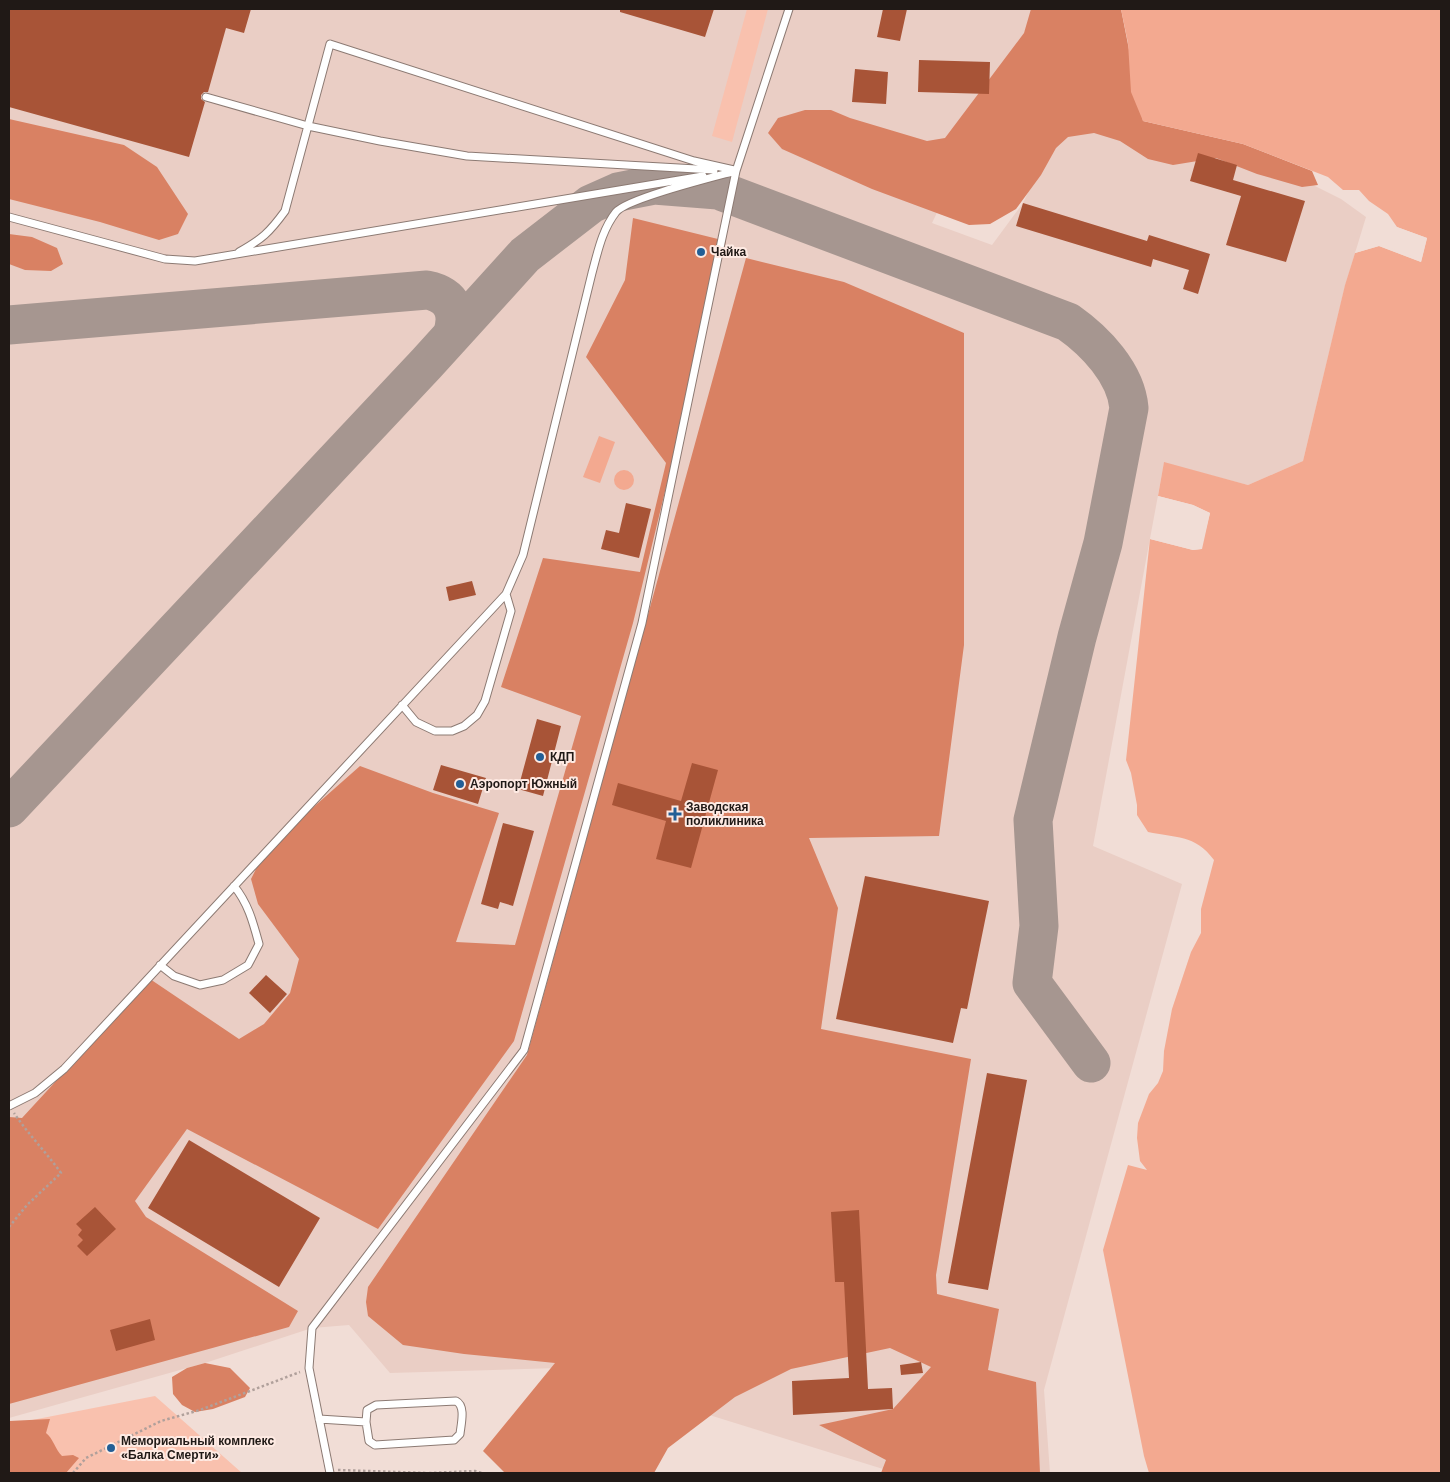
<svg xmlns="http://www.w3.org/2000/svg" width="1450" height="1482" font-family="'Work Sans',sans-serif">
  <style>
    .built { fill: #eacec5 }
    .green { fill: #f9c1ae }
    .forest { fill: #d98163 }
    .water { fill: #f3a990 }
    .pier { fill: #f1ddd6 }
    .lines { fill: none; stroke-linecap: round; stroke-linejoin: round }
    .taxiway { stroke: #a69690; stroke-width: 39 }
    .building { fill: #a85437 }
    .service-casing { stroke: #8c7a73; stroke-width: 9 }
    .path { stroke: #b0a09b; stroke-width: 2.5; stroke-dasharray: 2.5 2.5; stroke-linecap: butt }
    .service { stroke: #fff; stroke-width: 7 }
    .poi-dot { fill: #235f96; stroke: #feeae3; stroke-width: 2 }
    .labels { text-anchor: middle; dominant-baseline: central; stroke-width: 4; stroke-linejoin: round; paint-order: stroke }
    .poi-label { font-size: 12px; font-weight: bold; fill: #201916; stroke: #feeae3; text-anchor: start }
  </style>
  <rect width="100%" height="100%" fill="#f1ddd6"/>
  <path class="built" d="M9,9H1034L1024,33L932,223L992,245L1023,203L1068,108L1303,180L1341,199L1366,217L1345,286L1303,461L1248,485L1164,463L1093,846L1182,884L1044,1390L1050,1473H891L883,1469L558,1368L390,1373L349,1325L312,1328L205,1363L9,1418Z"/>
  <path class="green" d="M747,9H768L732,142L712,136Z
    M155,1396L242,1473H9L22,1422Z"/>
  <path class="forest" d="M1031,9H1121L1143,121L1243,144L1312,171L1318,185L1302,187L1257,174L1216,158L1173,165L1148,159L1120,141L1094,133L1068,137L1056,148L1041,175L1016,209L990,224L969,225L872,189L782,149L768,133L778,118L805,110H831L850,118L927,141L945,138L1024,33Z
    M9,119L124,145L157,167L188,214L178,234L159,240L100,222L9,199Z
    M633,218L726,241L633,623L514,1041L378,1229L187,1129L135,1201L146,1217L298,1311L289,1327L9,1404V1117L22,1118L150,979L239,1039L264,1024L290,993L299,959L258,904L251,879L266,849L360,766L433,793L499,813L456,942L515,945L581,716L501,687L543,558L640,572L666,463L586,357L625,280Z
    M9,234L32,237L57,248L63,264L51,271L25,270L9,264Z
    M746,258L844,282L964,333V645L939,836L809,838L838,908L821,1029L971,1059L936,1275L937,1294L999,1309L988,1370L1036,1382L1040,1473H881L886,1460L819,1425L893,1409L931,1367L890,1348L791,1369L735,1397L668,1448L654,1473H505L483,1451L555,1363L464,1354L403,1345L368,1316L366,1302L368,1287L527,1055Z
    M205,1363L230,1368L250,1388L245,1397L213,1409L195,1412L182,1405L173,1394L172,1377L187,1368Z
    M50,1419L46,1433C53,1438 55,1449 62,1456L73,1455L79,1458L66,1473H9V1421Z"/>
  <path class="water" d="M1121,9H1441V1473H1149L1144,1456L1103,1250L1128,1165L1147,1170L1140,1161L1137,1138L1138,1123L1149,1094L1158,1083L1163,1071L1164,1051L1172,1009L1191,952L1201,933V909L1214,860C1195,834 1175,838 1148,832L1137,815V805L1131,773L1126,760L1150,539L1193,550L1201,549L1210,513L1193,505L1158,496L1164,462L1248,485L1303,461L1345,285L1355,253L1379,246L1421,262L1427,238L1397,227L1388,214L1369,201L1359,190H1343L1328,177L1243,144L1143,121L1131,92L1128,43Z
    M599,436L615,442L600,483L583,477Z
    M614 480a10 10 0 1 1 20 0a10 10 0 1 1-20 0Z"/>
  <path class="pier" d="M1394,226L1427,238L1421,262L1379,246L1355,253L1356,250L1380,243L1419,259L1424,239L1396,230Z
    M1158,496L1193,505L1210,513L1202,549L1193,550L1150,539L1151,537L1193,547L1200,546L1207,514L1192,507L1158,499Z"/>
  <g class="lines">
    <path class="taxiway" d="M9,325L427,290C452,295 460,312 452,335
      M9,808L427,363L525,255L591,204L618,192L654,185L718,190L1068,322C1095,341 1126,373 1129,408L1103,543L1077,637L1033,820L1039,926L1032,983L1091,1063"/>
  </g>
  <path class="building" d="M9,9H251L244,33L226,28L208,92H204L201,95V99L205,102L189,157L9,107Z
    M620,9H714L705,37L620,12Z
    M883,9H907L900,41L877,37Z
    M919,60L990,62L989,94L918,92Z
    M855,69L888,72L886,104L852,102Z
    M1198,153L1237,165L1233,180L1305,201L1286,262L1226,245L1241,196L1190,181Z
    M1023,203L1147,241L1149,235L1210,254L1198,294L1183,289L1189,270L1153,259L1151,267L1016,226Z
    M626,503L651,509L639,558L601,549L606,530L619,533Z
    M472,581L476,595L449,601L446,587Z
    M537,719L561,726L543,796L518,789Z
    M692,763L718,770L691,868L656,859L666,821L612,805L618,783L681,801Z
    M441,765L486,778L478,804L433,790Z
    M503,823L534,831L513,906L500,902L498,909L481,904Z
    M865,876L989,901L967,1009L961,1008L953,1043L836,1019Z
    M266,975L287,994L270,1013L249,993Z
    M987,1073L1027,1080L988,1290L948,1283Z
    M189,1140L320,1218L279,1287L148,1208Z
    M95,1207L116,1229L87,1256L77,1246L83,1240L78,1235L82,1230L76,1224Z
    M859,1210L868,1389L892,1388L893,1409L793,1415L792,1381L849,1378L844,1282H835L831,1212Z
    M150,1319L155,1340L116,1351L110,1330Z
    M921,1362L923,1373L901,1375L900,1365Z"/>
  <g class="lines">
    <defs>
      <path id="service" d="M206,97L308,126L380,141L467,156L714,170
        M9,217L165,259L195,261L703,176
        M239,252C262,239 269,233 285,211L330,44L694,161L734,170
        M402,705L416,722L435,731H452L464,726L477,715L485,701L511,611L506,594
        M160,965L174,976L200,985L223,980L248,965L259,944C253,922 248,903 234,886
        M9,1106L35,1093L64,1069L506,594L523,555L592,273C598,251 602,230 616,212C628,198 714,177 736,171
        M319,1419L366,1422L369,1441L375,1445L454,1440L460,1434C461,1424 466,1406 456,1401L376,1405L367,1410L366,1422
        M330,1473L309,1368L312,1328L524,1050L642,623L736,171L789,9"/>
    </defs>
    <use href="#service" class="service-casing"/>
    <path class="path" d="M9,1227L27,1205L61,1173C46,1152 28,1134 14,1113
      M338,1470L427,1473
      M73,1473L86,1458L161,1421L200,1410L300,1372
      M429,1473L475,1471L482,1473"/>
    <use href="#service" class="service"/>
  </g>
  <g class="poi-dot">
    <circle cx="701" cy="252" r="5"/>
    <circle cx="540" cy="757" r="5"/>
    <circle cx="460" cy="784" r="5"/>
    <path d="M672.5 806.5h5v5h5v5h-5v5h-5v-5h-5v-5h5z"/>
    <circle cx="111" cy="1448" r="5"/>
  </g>
  <g class="labels">
    <g class="poi-label">
      <text x="711" y="252">Чайка</text>
      <text x="550" y="757">КДП</text>
      <text x="470" y="784">Аэропорт Южный</text>
      <text x="686" y="807">Заводская<tspan x="686" dy="14">поликлиника</tspan></text>
      <text x="121" y="1441">Мемориальный комплекс<tspan x="121" dy="14">«Балка Смерти»</tspan></text>
    </g>
  </g>
  <rect width="1450" height="1482" fill="none" stroke="#201916" stroke-width="20"/>
</svg>
